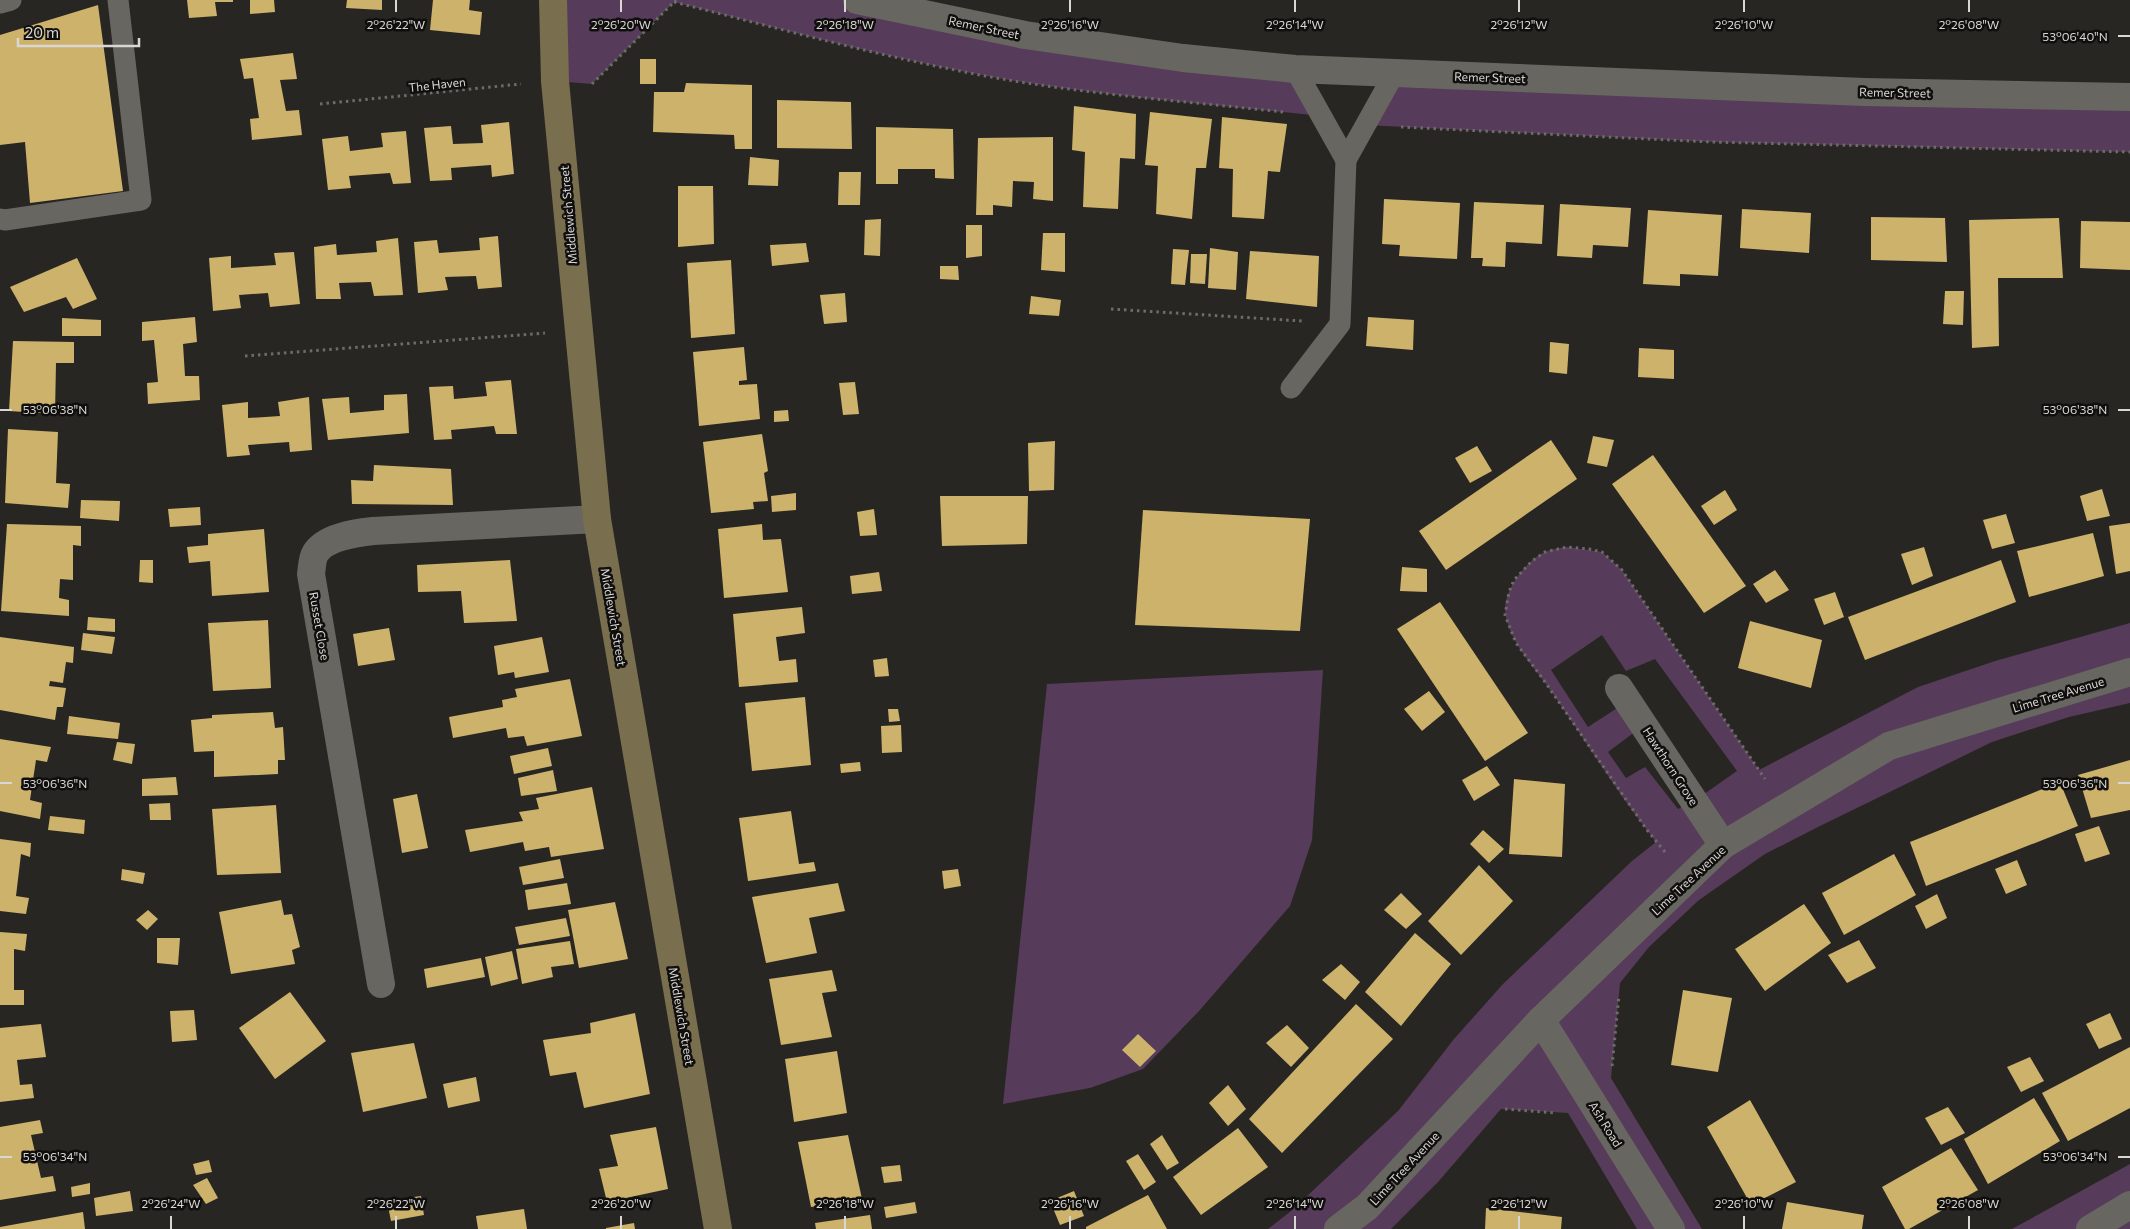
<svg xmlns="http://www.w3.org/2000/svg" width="2130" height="1229" font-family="Commissioner,sans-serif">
	<rect width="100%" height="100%" fill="#282622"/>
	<g fill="#573b5a" fill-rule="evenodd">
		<path d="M553,0H857L1295,69L1321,116C1201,103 1079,95 961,71C865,52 769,26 674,2L592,84L555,81Z"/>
		<path d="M1394,74L2130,97V152L1712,142L1365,125Z"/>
		<path d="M1567,547L1602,552L1622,570L1759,770L1918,687L1995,661L2130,623V703L2069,717L1992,742L1820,826L1765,854L1699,900L1649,947L1620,983L1611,1078L1702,1229H1637L1568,1113L1501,1109L1438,1182L1391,1229H1268L1291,1211L1398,1111L1454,1039L1503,984L1632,861L1656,842C1619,795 1587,743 1553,694C1537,670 1512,646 1506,617C1500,594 1525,561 1545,552C1552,549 1560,548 1567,547ZM1602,635L1626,671L1655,659L1737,771L1694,801L1678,809L1645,767L1626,778L1608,752L1644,725L1628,701L1588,727L1551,670Z"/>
		<path d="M1323,670L1312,840L1290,906L1199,1011L1143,1069L1090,1088L1003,1104L1047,684Z"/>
		<path d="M2130,1164V1229H2012Z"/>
	</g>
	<g fill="#cdb26c">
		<path d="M187,0H233V2H215L217,16L189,18Z"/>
		<path d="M250,0H274L275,12L250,14Z"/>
		<path d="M347,0H382V10L346,8Z"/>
		<path d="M433,0H470L469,10L482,12L480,35L430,30Z"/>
		<path d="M98,5L123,191L30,203L25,142L0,145V35Z"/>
		<path d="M293,53L297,79L280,80L286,111L299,110L302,135L252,140L250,119L259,118L253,78L244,79L240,59Z"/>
		<rect x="640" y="59" width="16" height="25"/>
		<path d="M686,83L752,85V149H735L734,135L653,132L654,92H684Z"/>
		<path d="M777,100L851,102L852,149L777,148Z"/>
		<path d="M1074,106L1136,114L1135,159L1120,158L1118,209L1083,207L1085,152L1072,150Z"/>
		<path d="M1150,112L1212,119L1206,168H1196L1192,219L1156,214L1158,166L1145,165Z"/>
		<path d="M1222,117L1287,124L1280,172L1268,171L1264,219L1232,217L1233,169L1219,168Z"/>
		<path d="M509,122L514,174L492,177L491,165L451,168L452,180L430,181L424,128L451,126L453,144L483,143L481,125Z"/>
		<path d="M876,127L953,129L954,179L935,178V169H898V184H876Z"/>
		<path d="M406,131L411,183L393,184L390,173L349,176L351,188L328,190L322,139L348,136L350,151L383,147L381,133Z"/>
		<path d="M1053,137V201L1033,199L1034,182L1013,181L1012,207L993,205V215H976L978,138Z"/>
		<path d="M750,157L779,160L778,186L748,185Z"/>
		<path d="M839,172H861L860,205H838Z"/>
		<path d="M678,186H713L714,244L678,247Z"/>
		<path d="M1384,199L1460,203L1457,259L1399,256L1400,245L1382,244Z"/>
		<path d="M1474,202L1544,205L1542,244L1506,242L1505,267L1482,266L1483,258H1471Z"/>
		<path d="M1560,204L1631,208L1628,247L1593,245L1592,258L1557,256Z"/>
		<path d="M1742,209L1811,213L1809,253L1740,248Z"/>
		<path d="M1648,210L1722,215L1718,276L1680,274V286L1643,284Z"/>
		<path d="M1871,217L1945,218L1947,262L1871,260Z"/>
		<path d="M2059,218L2063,278H1998L1999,346L1972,348L1969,220Z"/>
		<path d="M881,219L880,256L864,255L865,220Z"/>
		<path d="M2081,221L2130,222V270L2080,268Z"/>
		<path d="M966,225H982V256L966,258Z"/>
		<path d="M1043,233H1065V272L1041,270Z"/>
		<path d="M498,236L502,287L478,289L476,276L445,277L448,290L418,293L414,242L437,240L439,253L480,250L479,238Z"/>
		<path d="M398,238L403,295L374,296L371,282L339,283L341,299H316L314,247L336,244L337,255L377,252L376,241Z"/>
		<path d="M806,243L809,262L772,266L770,245Z"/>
		<path d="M1210,248L1238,252L1236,290L1208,288Z"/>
		<path d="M1173,249L1189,250L1185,285L1171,284Z"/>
		<path d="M1250,251L1319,256L1317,307L1246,299Z"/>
		<path d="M294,252L300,304L270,307L268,293L239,295L241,308L213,311L209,258L231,256V268L276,265L274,253Z"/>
		<path d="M1191,254H1207L1205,284L1190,283Z"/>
		<path d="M77,258L97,299L73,309L66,297L24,312L10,287Z"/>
		<path d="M731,260L735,334L691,338L687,263Z"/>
		<path d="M940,266H958L959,280L940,279Z"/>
		<path d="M1945,291H1964L1963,325L1943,324Z"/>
		<path d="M845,293L847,322L824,324L820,295Z"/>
		<path d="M1031,296L1061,300L1059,316L1029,314Z"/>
		<path d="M195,317L197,342L183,344L185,376H199L200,400L148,404L147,383L158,382L154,340L142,341V322Z"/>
		<path d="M1368,317L1414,320L1413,350L1366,346Z"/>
		<path d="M62,318L101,320V336H62Z"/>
		<path d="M13,341L74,342V363H56L55,414L9,411Z"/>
		<path d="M1550,342L1569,344L1567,374L1549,372Z"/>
		<path d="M744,347L747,380L739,381V385L757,384L760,419L699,426L693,352Z"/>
		<path d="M1639,348L1674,350V379L1638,377Z"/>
		<path d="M511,380L517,434H496L494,426L451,430L452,439L434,440L429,387L453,386L454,399L487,396L485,382Z"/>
		<path d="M855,382L859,414L843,415L839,383Z"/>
		<path d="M407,394L409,433L328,440L322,399L349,397L350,413L384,410V395Z"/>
		<path d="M309,397L312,450L290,452L289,442L248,445L250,455L227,457L222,405L248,402V418L280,416L278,402Z"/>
		<path d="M788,410L789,421L774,422V411Z"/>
		<path d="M8,429L58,432L56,483L70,484L68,508L5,503Z"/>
		<path d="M762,434L768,471L764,473L768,501L753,502L754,509L711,513L703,442Z"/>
		<path d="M1593,436L1614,440L1607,467L1587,463Z"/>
		<path d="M1551,440L1577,479L1446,570L1419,531Z"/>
		<path d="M1055,441L1054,490L1029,491L1028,443Z"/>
		<path d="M1477,446L1492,471L1470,483L1455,458Z"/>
		<path d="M1653,455L1746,586L1704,613L1612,484Z"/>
		<path d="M374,465L451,469L453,505L352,504L351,480L373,481Z"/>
		<path d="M2102,489L2110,516L2087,521L2080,496Z"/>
		<path d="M1725,490L1737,510L1714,525L1701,506Z"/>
		<path d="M796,493V510L772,512L771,496Z"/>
		<path d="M940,496H1028L1027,544L942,546Z"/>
		<path d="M81,500L120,501L119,521L80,518Z"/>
		<path d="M200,507L201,525L170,527L168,509Z"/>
		<path d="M874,509L877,535L860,536L857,512Z"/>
		<path d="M1143,510L1310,519L1300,631L1135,625Z"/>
		<path d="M2006,514L2015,543L1992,549L1983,520Z"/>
		<path d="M2130,523V571L2116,574L2109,526Z"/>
		<path d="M7,524L81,526V546L73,545V580L60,579L59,598L69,600V616L1,611Z"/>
		<path d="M762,524L763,540L781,539L788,592L724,598L718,529Z"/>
		<path d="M264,529L269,592L212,596L210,561L189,563L187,547L208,545V534Z"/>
		<path d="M2093,533L2104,576L2029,597L2017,551Z"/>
		<path d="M1924,547L1933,576L1912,585L1901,554Z"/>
		<path d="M140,560H153V583L139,582Z"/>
		<path d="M510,560L517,621L464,623L461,591L418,592L417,565Z"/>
		<path d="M2001,560L2016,602L1865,660L1848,617Z"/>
		<path d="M1402,567L1427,569V592L1400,591Z"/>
		<path d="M1775,570L1789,590L1766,603L1753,584Z"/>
		<path d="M879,572L882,591L852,594L850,576Z"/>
		<path d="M1835,592L1844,617L1824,625L1814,599Z"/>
		<path d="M1440,602L1528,733L1485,761L1397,629Z"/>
		<path d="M802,607L805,633L776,637L779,661L796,659L798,682L739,687L733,614Z"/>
		<path d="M88,617L115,619V632L87,630Z"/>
		<path d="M268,620L271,688L213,691L208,623Z"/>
		<path d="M1750,621L1822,640L1811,688L1738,668Z"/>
		<path d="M389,628L395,660L358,666L353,634Z"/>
		<path d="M83,633L115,637L112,654L81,650Z"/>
		<path d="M0,637L74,647L73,663L66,662L63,683L50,681L49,686L66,688L63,707H57L55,720L0,710Z"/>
		<path d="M542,637L549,672L515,678L514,672L498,675L494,646Z"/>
		<path d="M887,658L889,676L875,677L873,660Z"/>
		<path d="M570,679L582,736L527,746L524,736L508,738L506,728L453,738L449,717L503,707L502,700L517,697L515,689Z"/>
		<path d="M1429,691L1445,712L1422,731L1404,709Z"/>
		<path d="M805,697L811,765L752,771L745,703Z"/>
		<path d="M888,709H898L900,721L889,722Z"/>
		<path d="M273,712L275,728L283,727L285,760H278V774L214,777V751L194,752L191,720L212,718V715Z"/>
		<path d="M69,716L120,723L118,739L67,734Z"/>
		<path d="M901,725L902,752L882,753L881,726Z"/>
		<path d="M0,739L51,747L47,762L36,760L30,800L42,803L40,819L0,811Z"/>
		<path d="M117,742L135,744L132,764L113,760Z"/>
		<path d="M548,748L552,766L514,774L510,756Z"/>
		<path d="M2130,760V810L2091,818L2078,775Z"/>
		<path d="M860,762L861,771L841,773L840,764Z"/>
		<path d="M1487,766L1500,785L1474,801L1462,780Z"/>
		<path d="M553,770L557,791L521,796L518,778Z"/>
		<path d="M176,777L178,795L142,796V779Z"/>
		<path d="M1514,779L1565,784L1562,857L1509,854Z"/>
		<path d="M2060,782L2078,826L1926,886L1910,842Z"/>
		<path d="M592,787L604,849L551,857L549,847L525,851L523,842L470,852L465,830L523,821L519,812L539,809L536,798Z"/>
		<path d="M417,794L428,848L402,853L393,799Z"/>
		<path d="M170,803L171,820H150L149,804Z"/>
		<path d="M276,805L281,873L217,875L212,809Z"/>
		<path d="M791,811L799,864L814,862L816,871L748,881L739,818Z"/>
		<path d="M50,816L85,820L84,834L48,830Z"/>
		<path d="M2099,826L2110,854L2085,862L2075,834Z"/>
		<path d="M1483,830L1504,849L1489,863L1470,844Z"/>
		<path d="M0,839L31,843L30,857L21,854L16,896L29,898L26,914L0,911Z"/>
		<path d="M1894,854L1916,895L1844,935L1822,893Z"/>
		<path d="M560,859L564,878L523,885L519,867Z"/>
		<path d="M2017,860L2027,885L2006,894L1995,869Z"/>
		<path d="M1479,865L1513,901L1461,955L1428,921Z"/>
		<path d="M122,869L145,873L143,884L121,880Z"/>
		<path d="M958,869L961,886L944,889L942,871Z"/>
		<path d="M567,883L571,904L528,910L525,890Z"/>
		<path d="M838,883L845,911L809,918L817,953L766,963L752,897Z"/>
		<path d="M1401,893L1422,914L1406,929L1384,910Z"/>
		<path d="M1937,894L1947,918L1926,929L1915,906Z"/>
		<path d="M281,900L284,915L292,914L300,947L292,950L295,964L231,974L219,912Z"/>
		<path d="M615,902L628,959L579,968L568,910Z"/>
		<path d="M1804,904L1831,943L1765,991L1735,949Z"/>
		<path d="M148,910L158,919L147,930L136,920Z"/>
		<path d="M566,918L570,936L519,945L515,927Z"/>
		<path d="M0,932L27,934L25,951L14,949V990H24V1005H0Z"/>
		<path d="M1415,933L1451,964L1401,1026L1365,992Z"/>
		<path d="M157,938H180L178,965L157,963Z"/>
		<path d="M1859,940L1876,968L1847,983L1828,955Z"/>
		<path d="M570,941L574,964L551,967L553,977L522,984L516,949Z"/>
		<path d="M512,951L518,979L491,986L485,957Z"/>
		<path d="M481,958L485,977L427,988L424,969Z"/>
		<path d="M1341,964L1360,982L1345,1000L1322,980Z"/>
		<path d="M832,970L837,991L822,993L832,1037L781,1045L769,979Z"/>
		<path d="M1683,990L1732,998L1718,1072L1671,1065Z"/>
		<path d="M290,992L326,1041L275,1079L239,1028Z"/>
		<path d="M1356,1004L1393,1039L1282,1153L1249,1119Z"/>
		<path d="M194,1010L197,1040L172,1042L170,1011Z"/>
		<path d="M635,1013L650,1094L584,1108L576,1072L550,1076L543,1040L591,1033L590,1023Z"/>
		<path d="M2110,1013L2122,1039L2099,1049L2086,1024Z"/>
		<path d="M41,1024L46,1057L17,1060L20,1085L32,1084L34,1098L0,1102V1028Z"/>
		<path d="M1287,1025L1309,1048L1291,1067L1266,1043Z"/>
		<path d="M1138,1034L1156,1051L1140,1067L1122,1050Z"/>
		<path d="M414,1043L427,1098L363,1112L351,1053Z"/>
		<path d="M2130,1047V1108L2068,1141L2042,1093Z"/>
		<path d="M837,1051L847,1113L794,1122L785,1059Z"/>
		<path d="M2030,1057L2044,1081L2021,1092L2007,1067Z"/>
		<path d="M476,1077L480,1101L448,1108L443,1084Z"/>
		<path d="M1228,1085L1246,1109L1228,1126L1209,1103Z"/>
		<path d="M2034,1098L2060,1141L1988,1184L1964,1139Z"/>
		<path d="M1750,1100L1796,1182L1751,1205L1707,1127Z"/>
		<path d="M1948,1107L1965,1133L1941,1145L1925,1118Z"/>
		<path d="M40,1120L43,1133L31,1135L41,1178L53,1176L56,1191L0,1200V1127Z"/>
		<path d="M656,1127L668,1189L607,1202L599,1169L618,1166L610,1135Z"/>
		<path d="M1238,1128L1268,1167L1201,1215L1173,1177Z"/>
		<path d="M848,1135L862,1199L811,1207L798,1142Z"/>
		<path d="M1162,1135L1179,1163L1167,1170L1150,1144Z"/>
		<path d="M1951,1148L1978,1190L1909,1229H1905L1882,1187Z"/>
		<path d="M1138,1154L1156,1182L1144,1190L1126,1161Z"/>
		<path d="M209,1160L212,1172L196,1175L193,1164Z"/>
		<path d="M900,1165L902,1181L884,1183L881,1167Z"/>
		<path d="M207,1178L218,1198L206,1204L193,1185Z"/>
		<path d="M90,1183V1194L72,1197L71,1187Z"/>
		<path d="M130,1191L133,1211L96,1216L94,1198Z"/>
		<path d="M1074,1191L1084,1216L1060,1225L1050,1201Z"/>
		<path d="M1148,1195L1167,1229H1086V1227Z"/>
		<path d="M421,1196L424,1215L391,1221L387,1201Z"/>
		<path d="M915,1202L917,1213L886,1218L884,1207Z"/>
		<path d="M1787,1202L1864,1215L1862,1229H1782Z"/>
		<path d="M1486,1208L1562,1217L1561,1229H1485Z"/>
		<path d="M524,1209L527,1229H478L476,1216Z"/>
		<path d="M83,1212L85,1229H0V1227Z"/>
		<path d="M870,1215L872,1229H816L815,1223Z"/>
		<path d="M634,1223L635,1229H606V1228Z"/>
	</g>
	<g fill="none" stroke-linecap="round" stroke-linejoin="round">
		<g stroke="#6e6c69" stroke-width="3" stroke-dasharray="2.5 4" stroke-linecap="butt">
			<path d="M674,2C769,26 864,52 960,71C1066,93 1175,100 1283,112"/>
			<path d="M592,84L676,0"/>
			<path d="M320,104L521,84"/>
			<path d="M1401,127L1712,142L2130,152"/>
			<path d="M1111,309L1302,321"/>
			<path d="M245,356L545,333"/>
			<path d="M1665,852L1647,830L1543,679L1516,643L1505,615L1509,592L1514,580L1532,561L1545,552L1567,547L1589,549L1602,552L1622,570L1765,779"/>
			<path d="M1612,1066L1619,995"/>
			<path d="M1505,1109L1556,1113"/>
		</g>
		<g stroke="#686661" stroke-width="21">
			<path d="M0,3L11,0"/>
			<path d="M1295,69L1346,160L1394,74"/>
			<path d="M0,219L5,220L141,200L118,0"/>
			<path d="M1291,388L1340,324L1346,160"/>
		</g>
		<g stroke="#686661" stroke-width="28">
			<path d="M1619,688L1723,845"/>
			<path d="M381,984L311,574C312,568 312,559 315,554C324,537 356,533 373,531L597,519"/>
			<path d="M1541,1020L1671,1229"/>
			<path d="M2090,1229L2130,1205"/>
		</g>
		<g stroke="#686661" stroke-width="28">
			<path d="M857,0L1025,35L1183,58L1295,69L1864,92L2130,97"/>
			<path d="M1338,1229L1367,1207L1541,1020L1723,845L1889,746L2130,672"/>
		</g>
		<path stroke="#796e4e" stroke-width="28" d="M553,0L555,81L597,519L718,1229"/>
	</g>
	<path fill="none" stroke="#d8d7d4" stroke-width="2" d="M396,0V12M621,0V12M845,0V12M1070,0V12M1295,0V12M1519,0V12M1744,0V12M1969,0V12M2118,36H2130M0,410H12M2118,410H2130M0,783H12M2118,783H2130M0,1157H12M2118,1157H2130M171,1216V1229M396,1216V1229M621,1216V1229M845,1216V1229M1070,1216V1229M1295,1216V1229M1519,1216V1229M1744,1216V1229M1969,1216V1229"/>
	<g text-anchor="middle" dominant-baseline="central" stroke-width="5" stroke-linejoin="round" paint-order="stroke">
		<g font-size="12" fill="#d8d7d4" stroke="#100f0d">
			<text transform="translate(984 27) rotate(12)">Remer Street</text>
			<text transform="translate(1490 77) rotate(2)">Remer Street</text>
			<text transform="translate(437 84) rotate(-6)">The Haven</text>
			<text transform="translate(1895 92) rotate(1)">Remer Street</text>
			<text transform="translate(568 215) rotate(-95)">Middlewich Street</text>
			<text transform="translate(614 617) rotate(80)">Middlewich Street</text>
			<text transform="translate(320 626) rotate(80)">Russet Close</text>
			<text transform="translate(2058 694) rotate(-17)">Lime Tree Avenue</text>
			<text transform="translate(1671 766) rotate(57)">Hawthorn Grove</text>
			<text transform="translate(1688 880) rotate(-43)">Lime Tree Avenue</text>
			<text transform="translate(682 1016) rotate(80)">Middlewich Street</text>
			<text transform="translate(1606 1124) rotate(58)">Ash Road</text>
			<text transform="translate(1404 1168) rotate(-47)">Lime Tree Avenue</text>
		</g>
	</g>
	<g font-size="12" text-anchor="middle" fill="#d8d7d4" stroke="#100f0d" stroke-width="5" stroke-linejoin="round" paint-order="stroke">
		<text x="396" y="29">2°26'22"W</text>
		<text x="621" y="29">2°26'20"W</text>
		<text x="845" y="29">2°26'18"W</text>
		<text x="1070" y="29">2°26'16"W</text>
		<text x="1295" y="29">2°26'14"W</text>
		<text x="1519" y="29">2°26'12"W</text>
		<text x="1744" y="29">2°26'10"W</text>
		<text x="1969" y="29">2°26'08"W</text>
		<text x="2075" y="41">53°06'40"N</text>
		<text x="55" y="414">53°06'38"N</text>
		<text x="2075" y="414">53°06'38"N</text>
		<text x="55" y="788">53°06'36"N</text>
		<text x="2075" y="788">53°06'36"N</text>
		<text x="55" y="1161">53°06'34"N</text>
		<text x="2075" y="1161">53°06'34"N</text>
		<text x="171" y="1208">2°26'24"W</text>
		<text x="396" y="1208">2°26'22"W</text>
		<text x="621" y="1208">2°26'20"W</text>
		<text x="845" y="1208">2°26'18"W</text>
		<text x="1070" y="1208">2°26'16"W</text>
		<text x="1295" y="1208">2°26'14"W</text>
		<text x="1519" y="1208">2°26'12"W</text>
		<text x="1744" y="1208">2°26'10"W</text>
		<text x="1969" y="1208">2°26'08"W</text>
	</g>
	<path d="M18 38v8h121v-8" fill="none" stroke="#d8d7d4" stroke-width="2.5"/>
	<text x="25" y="38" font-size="15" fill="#d8d7d4" stroke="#100f0d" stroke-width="4" paint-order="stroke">20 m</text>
</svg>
